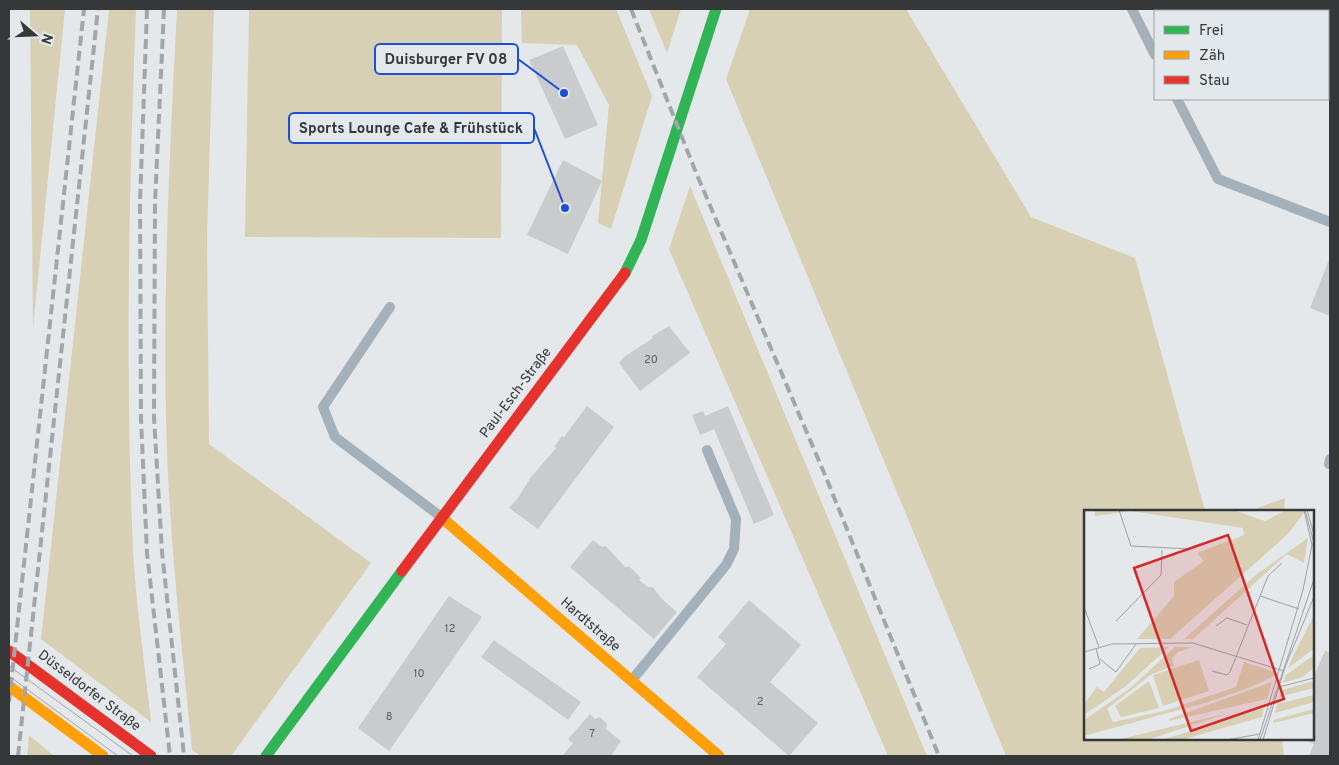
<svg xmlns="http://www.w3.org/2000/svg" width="1339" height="765" font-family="Overpass,sans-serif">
	<rect width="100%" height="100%" fill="#e5e8ea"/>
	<g fill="#d7d0b4">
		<path d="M30,9H65L33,328Z"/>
		<path d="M109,9H136C129,189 125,369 133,549C136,607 145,665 151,722L41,639Z"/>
		<path d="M177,9H214L207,236L209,444L371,563L231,756H201L192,750C181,639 168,528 166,416C163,280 170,144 177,9Z"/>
		<path d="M249,9H502L501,238L245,237Z"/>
		<path d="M521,9H616L652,96L611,229L598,223L609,105L577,45L522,43Z"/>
		<path d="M649,9H681L667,53Z"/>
		<path d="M750,9H906L1031,217L1135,258L1205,511H1085V739H1282L1284,756H1006L726,79Z"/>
		<path d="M690,186L927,756H888L669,249Z"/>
		<path d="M1285,498L1284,511H1249Z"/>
		<path d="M29,735L54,756H27Z"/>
	</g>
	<g fill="#cacbcd">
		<path d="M563,46L598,125L565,139L529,60Z"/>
		<path d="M563,160L602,181L568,254L527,235Z"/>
		<path d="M1330,257V316L1310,308Z"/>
		<path d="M669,326L690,353L640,391L619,363L624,357L653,338L652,336Z"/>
		<path d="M587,406L614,427L538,529L509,508L518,498L531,477L556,448L554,447L562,436L564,437Z"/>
		<path d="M728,406L774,515L754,524L714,429L700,435L692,415L703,411L705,416Z"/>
		<path d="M593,540L602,547L606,546L625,567H630L641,578L639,580L648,587H653L662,599L677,612L654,639L570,567Z"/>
		<path d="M449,596L482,617L389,751L358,728Z"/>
		<path d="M749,600L801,645L770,682L818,723L789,756L697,677L726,644L718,637Z"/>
		<path d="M494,640L581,702L568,720L481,657Z"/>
		<path d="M1325,651L1330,653V756H1309L1314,744L1302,739H1313V678Z"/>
		<path d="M590,714L595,719L600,717L607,724L606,729L621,741L611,756H564L563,755L573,743L568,739Z"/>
	</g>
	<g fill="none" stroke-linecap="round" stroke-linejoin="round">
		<g stroke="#a4b1ba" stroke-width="10">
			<path d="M1132,9L1155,55"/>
			<path d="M1177,99L1218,179L1330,222"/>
			<path d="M390,307L323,407L335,437L440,516"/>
			<path d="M1329,464L1330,459"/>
			<path d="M632,680L726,565L734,549L736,519L707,450"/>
		</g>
		<g stroke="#30b455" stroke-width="11">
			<path d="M625,273L641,240L716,9"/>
			<path d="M266,756L402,571"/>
		</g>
		<g stroke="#ff9f0a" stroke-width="11">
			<path d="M441,517L719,756"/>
			<path d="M9,686L103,756"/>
		</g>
		<g stroke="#e5322d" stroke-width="11">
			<path d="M402,571L625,273"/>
			<path d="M9,651L151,756"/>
		</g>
		<g stroke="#9fa7ab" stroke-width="1">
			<path d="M9,666L133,756"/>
			<path d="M9,676L118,756"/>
		</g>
		<g stroke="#9fa7ab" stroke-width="4" stroke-dasharray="10 5" stroke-linecap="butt">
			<path d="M147,9L140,203L141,419L147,553L170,756"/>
			<path d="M164,9L155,202L154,417L162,552L184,756"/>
			<path d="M631,9L697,175L825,475L939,756"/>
			<path d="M9,702L84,9"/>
			<path d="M18,756L98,9"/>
		</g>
	</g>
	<g text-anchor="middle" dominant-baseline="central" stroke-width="4" stroke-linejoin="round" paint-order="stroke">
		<g font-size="11" fill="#5a5c5d">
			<text x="651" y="360">20</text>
			<text x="450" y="629">12</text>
			<text x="419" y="674">10</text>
			<text x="760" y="702">2</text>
			<text x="389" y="717">8</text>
			<text x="592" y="734">7</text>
		</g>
		<g font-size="14" fill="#353738" stroke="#e3e8ec">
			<text transform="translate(516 393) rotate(-53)">Paul-Esch-Straße</text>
			<text transform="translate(590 625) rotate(41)">Hardtstraße</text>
			<text transform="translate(89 691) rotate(37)">Düsseldorfer Straße</text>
		</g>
	</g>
	<g transform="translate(1084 510)">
		<rect width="230" height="230" fill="#e5e8ea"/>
		<path d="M11,0H149L181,11L202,0H222L204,24L86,129H53L90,86V72L120,51L113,43L160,25L159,18L47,1L11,6ZM224,28L220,53L203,44L109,129H100L173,64ZM230,105V139L204,158L208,148ZM85,137L42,176L0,205V194L13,177L20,182L56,138ZM91,137H109L94,142L88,149L90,156L68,164L23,199L29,212L80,201L152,177L160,152L191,162L190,166L167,177L124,192L0,226V210L45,179ZM230,145V157L219,167L199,173L202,165ZM115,150L125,181L79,196L69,165ZM65,171L75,198L37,207L31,196ZM230,171V178L195,187L198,180ZM188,172L183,189L85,211V209ZM230,185V192L191,203L193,194ZM180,198L178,207L97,230H78ZM230,199V203L190,213L189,210ZM145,203L63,230H32Z" fill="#d7d0b4"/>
		<path fill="none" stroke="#9fa1a3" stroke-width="1" d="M35,0L47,36L107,39M221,0L230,33M223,0L230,25M176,86L215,99M0,97L15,137M32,111L77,65L78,40M132,116L143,108L163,115M0,142L28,134L109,133L200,161M16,149L32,162L52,134M5,159L16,154L12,138M128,161L143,165L146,162L184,66L198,53M195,177L230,168M142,230L176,224M174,230L219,80L228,35L220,0M176,230L230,69M179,230L201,157L230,87"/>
		<path fill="#d62828" fill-opacity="0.15" stroke="#d62828" stroke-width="2.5" d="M144,25L200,189L107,221L50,58Z"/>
		<rect width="230" height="230" fill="none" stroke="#353738" stroke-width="2.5"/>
	</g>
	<path fill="none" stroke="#1d4ed8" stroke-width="2" d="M564 93L518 59M565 208L534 128"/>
	<g fill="#1d4ed8" stroke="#e3e8ec" stroke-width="2">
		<circle cx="564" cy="93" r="5"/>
		<circle cx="565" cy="208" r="5"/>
	</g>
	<g fill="#e3e8ec" stroke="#1d4ed8" stroke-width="2">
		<rect x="375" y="44" width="143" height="30" rx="5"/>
		<rect x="289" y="113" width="245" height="30" rx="5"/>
	</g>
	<g font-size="15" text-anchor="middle" font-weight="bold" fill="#353738">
		<text x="446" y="64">Duisburger FV 08</text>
		<text x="411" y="133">Sports Lounge Cafe &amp; Frühstück</text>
	</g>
	<rect width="1339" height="765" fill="none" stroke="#353738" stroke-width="20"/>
	<rect x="1154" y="10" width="175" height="90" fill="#e3e8ec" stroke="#9da1a4"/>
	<rect x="1164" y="26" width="25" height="8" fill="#30b455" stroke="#9da1a4"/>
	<text x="1199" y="35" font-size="15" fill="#353738">Frei</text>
	<rect x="1164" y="51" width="25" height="8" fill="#ff9f0a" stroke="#9da1a4"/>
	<text x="1199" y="60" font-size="15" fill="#353738">Zäh</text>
	<rect x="1164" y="76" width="25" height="8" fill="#e5322d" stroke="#9da1a4"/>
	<text x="1199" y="85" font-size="15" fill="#353738">Stau</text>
	<g transform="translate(35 35) rotate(109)" stroke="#e3e8ec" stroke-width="4" paint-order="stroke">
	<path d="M0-4L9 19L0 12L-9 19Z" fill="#353738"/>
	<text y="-8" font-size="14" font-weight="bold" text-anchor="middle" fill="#353738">N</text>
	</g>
</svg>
